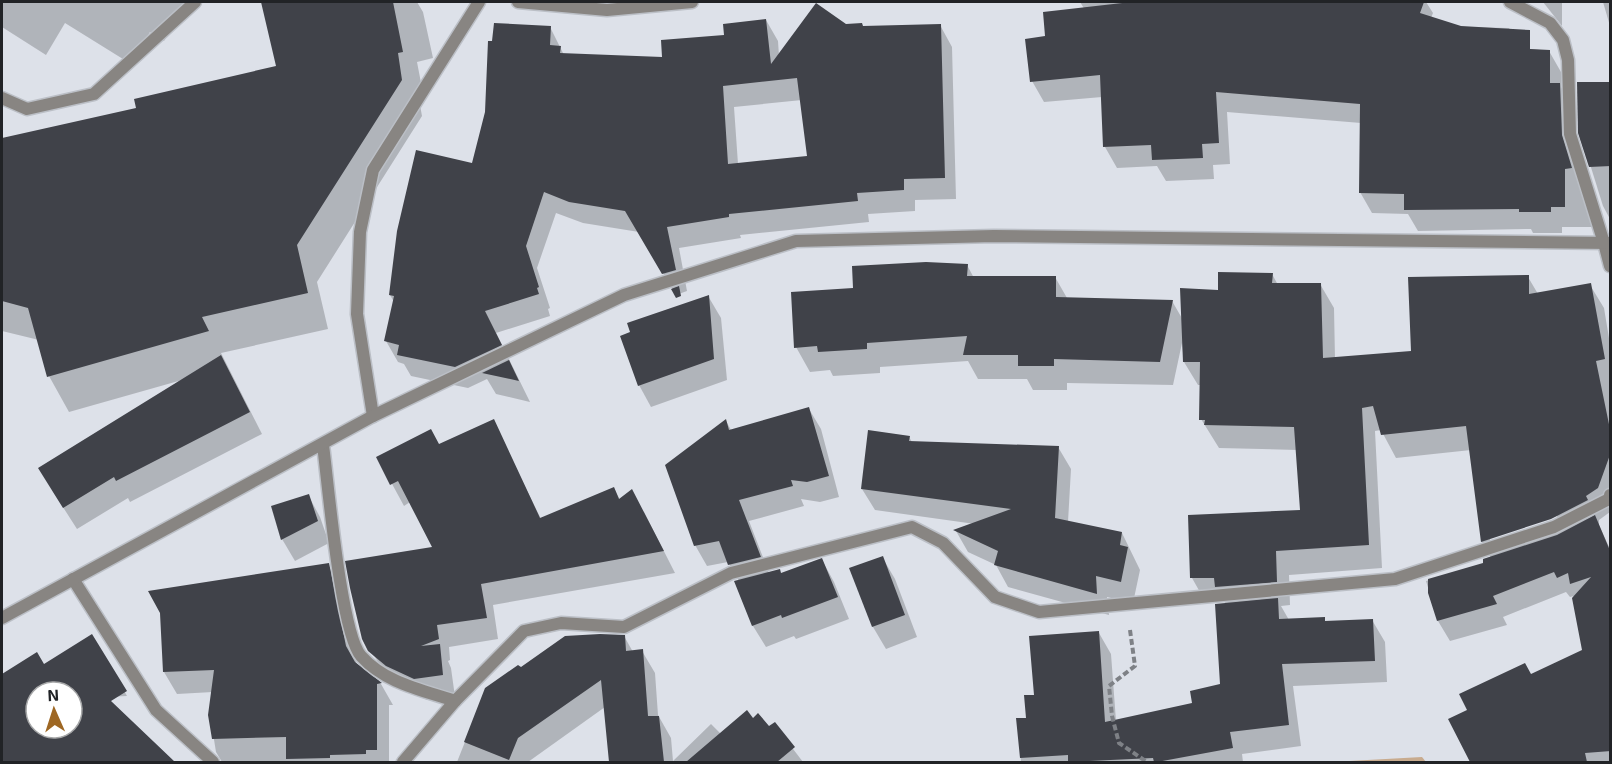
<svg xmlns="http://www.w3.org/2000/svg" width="1612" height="764" font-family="'Exo 2',sans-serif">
	<rect width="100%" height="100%" fill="#dde1e9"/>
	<path fill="#c8ab8e" d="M1422,757L1426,762H1331Z"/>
	<g fill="#0003" fill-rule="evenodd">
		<path d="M2,2H189L164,41L150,32L131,64L65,23L46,55L2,27Z"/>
		<path d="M262,2H417L423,12L433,58L417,62L422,88L417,89L422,116L317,282L328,329L221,353L262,434L130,502L128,498L77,529L52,490L182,380L69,412L49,376L39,340L2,331V233L14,236L2,182V140L138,109L278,68Z"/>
		<path d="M1080,2H1122V20L1134,3L1144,2H1426L1433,13L1431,18L1461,27L1509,28L1521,48L1549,51L1561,72V87L1572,105L1573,159L1595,227H1562V233H1533L1531,229L1418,231L1408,214L1372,213L1360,192L1361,123L1227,112L1230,164L1213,165L1214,179L1166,181L1157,166L1117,168L1105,147L1102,97L1044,102L1032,81L1047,38L1092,21Z"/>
		<path d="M1543,2H1562V26Z"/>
		<path d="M1603,2H1610V26Z"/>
		<path d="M766,20L778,41L779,56L845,26L864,28L940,25L952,47L956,199L915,200V211L868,214L869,222L740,235L741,238L679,248L687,291L676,295L639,232L583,223L556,213L537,268L550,308L548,309L550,316L496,333L530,402L496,394L487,379L468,388L411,376L404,364L398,362L386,341L394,302L390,295L474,165L550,27L564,55L664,59ZM802,100L809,157L738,164L734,107Z"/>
		<path d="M1610,83V219L1603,206L1580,132Z"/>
		<path d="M967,265L974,278L1055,277L1067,298L1172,301L1183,320L1220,291L1272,274L1278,285L1320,284L1334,308L1335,359L1413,353L1528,277L1538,294L1590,285L1604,308L1610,344V512L1599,520V525L1610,549V762H1483L1480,732L1531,676L1584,650L1574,596L1570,597L1566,592L1503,617L1507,625L1450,641L1438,621L1426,581L1485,564L1491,558L1482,542L1471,450L1396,458L1381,430L1375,431L1382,568L1289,575L1290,605L1281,606L1289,620L1324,618L1326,623L1372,620L1385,642L1387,682L1293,686L1301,746L1242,754L1243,762H1021L1018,720L1028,719L1035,696L1099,633L1111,654L1116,721L1194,705L1221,686L1226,604L1224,601H1205L1192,578L1301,512L1297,450L1219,448L1201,419V385H1198L1184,362L1182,343L1173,385L1067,383V390H1033L1027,379H978L968,361L880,367V373L833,376L830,370L810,372L796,347L855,290ZM1557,516L1558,518L1490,541V538Z"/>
		<path d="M708,296L721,318L727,380L651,407L639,385Z"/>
		<path d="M809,409L821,429L839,497L820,502L801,499L804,506L749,521L769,573L781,574L822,560L834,582L849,619L796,639L794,636L766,647L753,626L736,582L739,581L728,562L707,566L695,545L726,421L731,430Z"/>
		<path d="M493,421L541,519L614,488L620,500L644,512L675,573L493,605L498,639L449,647L450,660L448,661L451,668L455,697L427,700L390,680L363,639L434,549L410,502L404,506L378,458L439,446Z"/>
		<path d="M909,437L912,442L1058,447L1071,469L1068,522L1122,533L1140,570L1133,603L1107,597L1109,615L1008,587L996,565L968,552L956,531L975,524L875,510L862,489Z"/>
		<path d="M308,495L320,517L329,543L295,561L282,539Z"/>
		<path d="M882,557L895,579L917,637L886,649L873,627L851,569Z"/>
		<path d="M328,565L341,586L357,666L381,684L393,705H389V762H222L216,752L210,715L213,692L177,694L164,672Z"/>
		<path d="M624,636L633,652L642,651L655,673L658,715L671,738L673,761L711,724L721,734L753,720L769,728L774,724L803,762H610L605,707L528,762H457L486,689L520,669Z"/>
		<path d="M36,654L44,666L115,675L127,696L105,697L173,762H2V697L11,691L2,675ZM36,692H72V728H36Z"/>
	</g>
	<g fill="#404249" fill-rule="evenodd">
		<path d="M261,2H393L403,52L398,53L402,80L297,245L308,293L202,317L209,331L47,377L28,308L2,301V138L136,108L134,99L276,66Z"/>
		<path d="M1131,2H1424L1420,13L1461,26L1530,30V49L1550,50V83H1560L1562,135L1572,168L1565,169V207H1551V212H1519V209L1404,210V194L1359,193L1360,104L1216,92L1219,143L1202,144L1203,158L1152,160L1151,145L1103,147L1100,75L1030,82L1025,39L1045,36L1043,12Z"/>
		<path d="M816,3L846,24L862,23L863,26L941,24L945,178L904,179V190L857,193L858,201L729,214V217L667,227L676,270L662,274L625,211L569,202L544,192L526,246L539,287L537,288L539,294L485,311L502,345L455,367L397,355L399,345L384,341L394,296L389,295L397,231L416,150L472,163L485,112L488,41H492L494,23L551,26L550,45L561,46L560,53L662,57L661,40L724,35L723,24L766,19L771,64ZM797,78L807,156L728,164L723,86Z"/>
		<path d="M1577,82H1611V166L1589,167L1578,133Z"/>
		<path d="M926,262L968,264L967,276H1056V297L1173,300L1160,362L1054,359V366H1018V355H963L967,336L867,343V349L818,352L817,346L794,348L791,292L853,288L852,266Z"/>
		<path d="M1218,272L1273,273L1272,283H1321L1323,358L1411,351L1408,277L1529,275V294L1591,283L1605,359L1596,361L1611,434V452L1598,488L1586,496L1588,500L1551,519L1481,542L1466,426L1381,435L1373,406L1362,408L1369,545L1276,551L1277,582L1215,587L1214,578H1190L1188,515L1300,510L1294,427L1204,425L1205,420H1199L1200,362H1183L1180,288L1218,290Z"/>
		<path d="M679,286L681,296L676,298L671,289Z"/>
		<path d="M709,295L714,359L638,386L620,336L630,332L627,323Z"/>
		<path d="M221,355L250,412L116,481L114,477L63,508L38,468Z"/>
		<path d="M509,360L519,381L482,373Z"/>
		<path d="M809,407L829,476L807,482L791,480L793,486L739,500L761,557L728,565L719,541L694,546L665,465L726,419L729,430Z"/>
		<path d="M494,419L540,518L614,487L619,499L632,489L664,551L481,584L487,618L437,625L439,639L421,646L440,644L443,675L414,679L386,666L368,651L362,639L350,588L345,561L432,547L398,481L390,485L376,457L431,429L439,444Z"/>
		<path d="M868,430L910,436L909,441L1059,446L1055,518L1122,532L1120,545L1128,547L1121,582L1096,576L1097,594L994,565L998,551L953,530L1011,509L861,489Z"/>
		<path d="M309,494L318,521L281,540L271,506Z"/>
		<path d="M1595,515L1611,553V751L1585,753L1587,762H1470L1448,719L1467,710L1459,694L1525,663L1531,674L1582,650L1572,598L1591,577L1570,584L1568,573L1557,578L1554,572L1493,596L1497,604L1437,621L1428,593V579L1483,563V559L1557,535Z"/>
		<path d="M883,556L905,615L872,627L849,568Z"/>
		<path d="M822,558L838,597L782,618L781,615L752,626L734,581L780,569L781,573Z"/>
		<path d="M329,563L346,646L355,662L382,683L377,684V750H366V754L330,755V758L286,759V737L212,739L208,715L214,670L163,672L160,613L148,591Z"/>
		<path d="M1278,598L1279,619L1325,617V621L1373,619L1375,661L1282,664L1289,725L1230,732L1233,748L1157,762H1154L1153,758L1068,762V755L1020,758L1016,718H1026L1024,695H1034L1029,636L1099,631L1105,722L1192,703L1190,691L1220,684L1215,604Z"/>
		<path d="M92,634L127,691L111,701L175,762H2V674L37,652L44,664ZM36,692H72V728H36Z"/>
		<path d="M600,634L625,635L626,651L643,649L648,716H659L664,762H609L601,680L518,738L509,760L464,742L485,688L518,665L521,667L565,636Z"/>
		<path d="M747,710L753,718L758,713L769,726L775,722L795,747L777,762H686Z"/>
	</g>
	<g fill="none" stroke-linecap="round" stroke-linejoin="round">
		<defs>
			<g id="lane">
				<path d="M518,2L607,10L692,2"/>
				<path d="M1510,2L1550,23L1563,40L1568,60L1570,134L1604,243"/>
				<path d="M323,445C328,483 341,634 361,656C385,683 422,690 455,701L524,631L561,623L624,627L731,573L912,527L943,543L995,597L1039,612L1395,579L1554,527L1609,499"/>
				<path d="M403,762L455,701"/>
			</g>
			<g id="street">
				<path d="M2,98L27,109L94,94L195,2"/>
				<path d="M1604,243L1610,266"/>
				<path d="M373,416L357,314L360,232L373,170L479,2"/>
				<path d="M1610,495V500"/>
				<path d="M73,579L156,710L213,762"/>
				<path d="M2,618L373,416L624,295L796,241L994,236L1610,243"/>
			</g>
		</defs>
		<use href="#lane" stroke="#bbbfc6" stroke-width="15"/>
		<use href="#street" stroke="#bbbfc6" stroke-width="15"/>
		<path stroke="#7e8186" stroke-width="4" stroke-dasharray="6 3" stroke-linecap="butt" d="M1130,630L1135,666L1109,686L1112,716L1119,743L1147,762"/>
		<use href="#lane" stroke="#888582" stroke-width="12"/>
		<use href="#street" stroke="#888582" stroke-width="12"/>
	</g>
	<rect width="1612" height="764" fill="none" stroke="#212326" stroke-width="6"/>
	<g transform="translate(54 710) rotate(357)"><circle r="28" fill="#ffffff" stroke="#a6a7a8" stroke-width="1.5"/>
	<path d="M0-4.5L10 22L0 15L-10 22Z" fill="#9e6723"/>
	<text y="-9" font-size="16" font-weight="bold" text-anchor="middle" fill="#212326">N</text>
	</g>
</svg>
